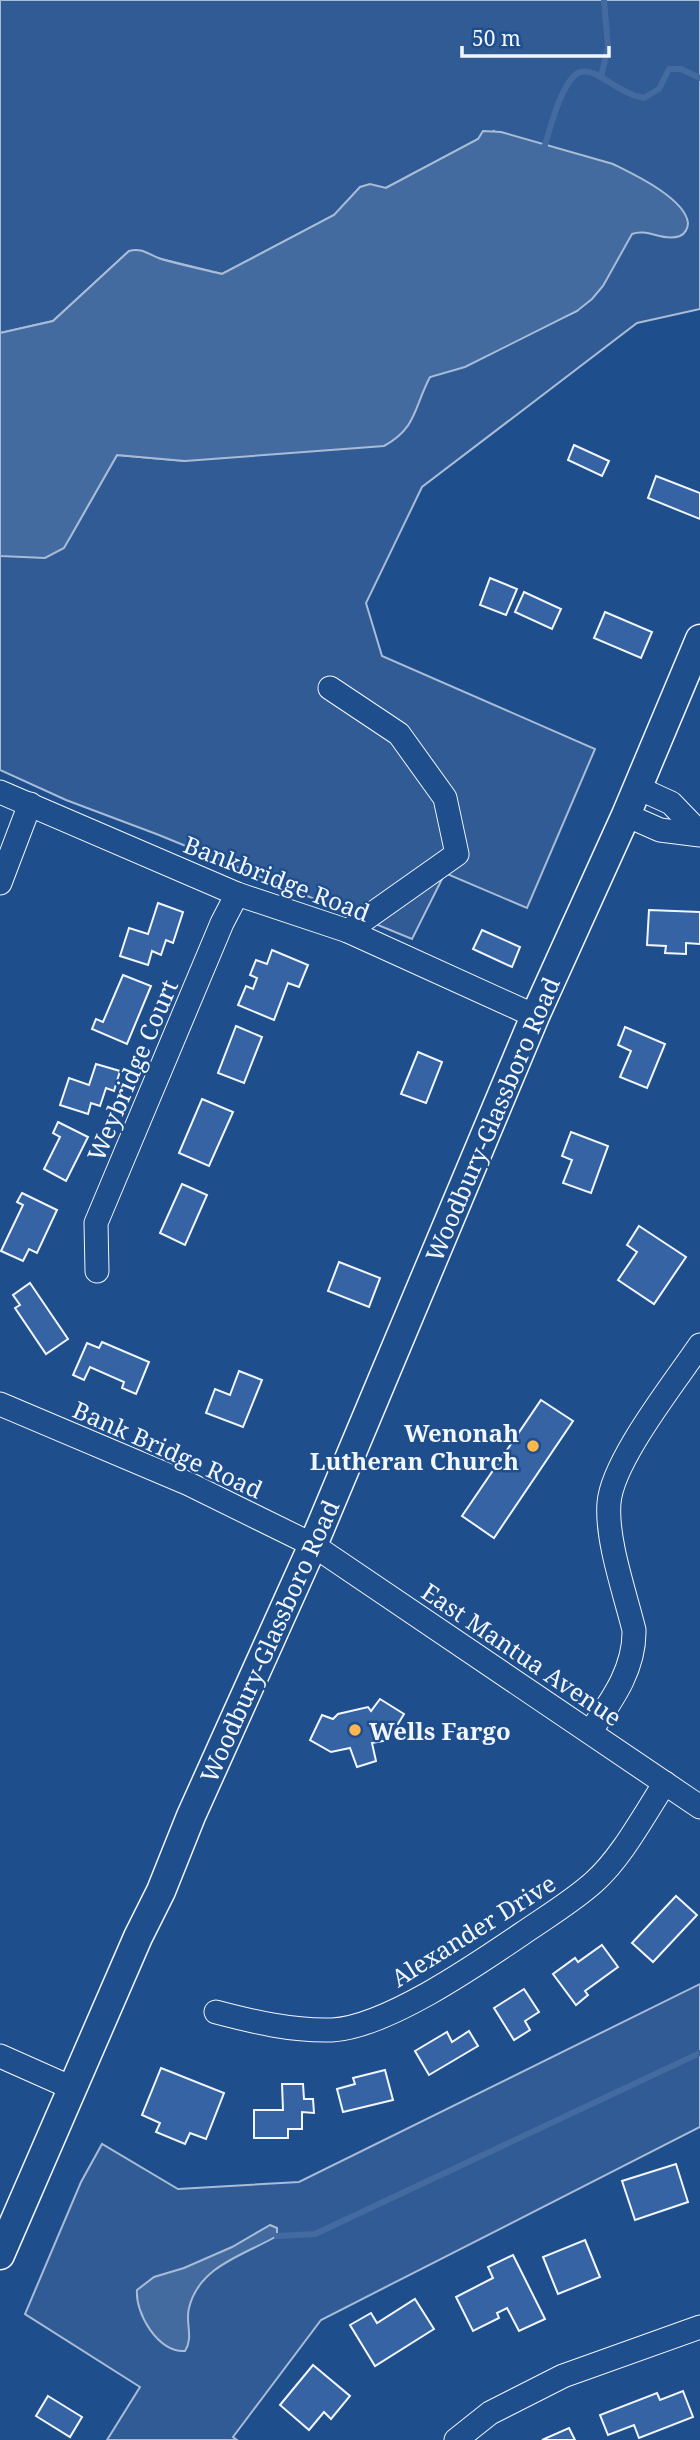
<svg xmlns="http://www.w3.org/2000/svg" width="700" height="2440" font-family="'Noto Serif',serif">
	<rect width="100%" height="100%" fill="#1f4e8c"/>
	<g fill="#305b95" stroke="#a8bbd7" stroke-width="2">
		<path d="M0,0H700V309L637,323L422,487L366,603L382,656L595,749L527,908L445,873L412,939L159,835L66,800L0,770V546L69,539L117,455L185,461L430,377L577,311L494,131L222,274L129,251L53,321L0,333Z"/>
		<path d="M700,1984V2127L321,2320L233,2437L237,2440H107L140,2387L25,2314L81,2182L102,2144L178,2189L299,2182Z"/>
	</g>
	<g fill="#446ba0" stroke="#a8bbd7" stroke-width="2">
		<path d="M483,131L501,132L613,164C633,174 685,198 688,223C688,228 685,234 680,236C664,242 647,228 632,234L603,286L592,299L577,311L465,367L430,377C414,407 417,428 384,446L185,461L117,455L64,548L45,558L0,556V333L53,321L129,251C142,247 149,255 161,259C181,265 202,269 222,274L334,215L360,187L370,184L386,188L478,139Z"/>
		<path d="M270,2225L277,2228V2236C244,2255 199,2266 189,2308C185,2323 194,2337 185,2351C158,2353 135,2313 137,2290L154,2277L184,2268L232,2247Z"/>
	</g>
	<g fill="none" stroke-linecap="round" stroke-linejoin="round">
		<g stroke="#446ba0" stroke-width="6">
			<path d="M601,77L608,47L604,0"/>
			<path d="M543,151C550,130 559,90 575,75C581,70 588,71 595,74C611,82 626,95 644,98L659,89L669,69H681L700,78"/>
			<path d="M277,2236L315,2234L700,2053"/>
		</g>
	</g>
	<g fill="#3563a3" stroke="#f2f6ff" stroke-width="2">
		<path d="M574,445L609,461L602,476L568,460Z"/>
		<path d="M656,476L700,493V519L648,498Z"/>
		<path d="M490,578L517,589L506,615L480,605Z"/>
		<path d="M524,592L561,609L552,629L515,612Z"/>
		<path d="M605,612L652,632L641,658L594,638Z"/>
		<path d="M158,903L183,912L173,943L166,940L161,955L152,951L148,965L120,956L129,928L148,934Z"/>
		<path d="M649,910L700,912V944L686,943V954L665,953L666,946L647,945Z"/>
		<path d="M482,930L520,947L512,967L473,949Z"/>
		<path d="M272,950L308,965L299,987L288,983L274,1020L238,1005L246,986L253,989L257,978L250,975L256,960L267,964Z"/>
		<path d="M123,975L151,986L127,1044L92,1029L96,1019L103,1022Z"/>
		<path d="M236,1026L262,1037L244,1083L218,1073Z"/>
		<path d="M625,1027L665,1044L647,1088L620,1077L631,1051L618,1045Z"/>
		<path d="M418,1052L442,1062L426,1103L401,1094Z"/>
		<path d="M96,1064L120,1071L114,1091L106,1088L100,1106L91,1103L88,1114L60,1105L69,1078L89,1085Z"/>
		<path d="M202,1099L233,1112L209,1166L179,1153Z"/>
		<path d="M58,1122L88,1137L66,1181L44,1169L60,1137L53,1133Z"/>
		<path d="M571,1132L608,1146L591,1193L563,1183L572,1160L562,1156Z"/>
		<path d="M182,1184L207,1195L185,1245L160,1233Z"/>
		<path d="M22,1193L57,1210L37,1253L29,1249L23,1261L1,1251L23,1205L17,1202Z"/>
		<path d="M639,1226L686,1257L654,1304L618,1280L637,1252L627,1245Z"/>
		<path d="M339,1262L380,1278L369,1307L328,1291Z"/>
		<path d="M30,1283L68,1339L46,1354L15,1308L20,1305L13,1295Z"/>
		<path d="M102,1342L149,1362L136,1394L122,1388L124,1382L90,1367L84,1380L73,1375L87,1343L99,1348Z"/>
		<path d="M239,1371L262,1380L243,1427L206,1413L215,1389L230,1395Z"/>
		<path d="M541,1400L573,1421L494,1538L462,1516Z"/>
		<path d="M380,1699L404,1714L388,1740L372,1743L376,1761L357,1767L350,1748L331,1752L310,1740L322,1715L333,1719L338,1714L368,1707L371,1711Z"/>
		<path d="M676,1896L697,1915L653,1962L632,1943Z"/>
		<path d="M602,1945L618,1967L585,1991L588,1995L576,2005L553,1974L575,1958L578,1962Z"/>
		<path d="M524,1989L539,2012L525,2021L530,2030L514,2040L494,2008Z"/>
		<path d="M469,2031L478,2046L429,2075L415,2051L447,2032L452,2042Z"/>
		<path d="M161,2068L224,2093L206,2139L190,2133L185,2144L156,2132L160,2123L142,2115Z"/>
		<path d="M385,2070L393,2100L343,2112L337,2089L355,2084L353,2078Z"/>
		<path d="M282,2084H303L304,2099H313L314,2113L302,2112V2129H288V2138H254V2110H283Z"/>
		<path d="M676,2164L688,2202L635,2220L622,2181Z"/>
		<path d="M585,2240L600,2277L558,2294L543,2257Z"/>
		<path d="M513,2255L545,2319L519,2331L507,2308L497,2313L499,2318L473,2331L456,2297L493,2278L488,2267Z"/>
		<path d="M415,2299L434,2329L375,2366L350,2325L371,2313L377,2323Z"/>
		<path d="M313,2365L350,2396L331,2419L324,2412L309,2430L280,2405Z"/>
		<path d="M683,2391L693,2417L639,2438L634,2425L608,2435L600,2415L657,2393L660,2400Z"/>
		<path d="M48,2396L82,2417L70,2437L36,2416Z"/>
		<path d="M569,2428L575,2440H542Z"/>
	</g>
	<g fill="none" stroke-linecap="round" stroke-linejoin="round">
		<defs>
			<g id="minor">
				<path d="M330,688L399,734L445,798L457,854L348,931"/>
				<path d="M636,787L671,803L700,833"/>
				<path d="M0,792L237,894L348,931L535,1016"/>
				<path d="M626,815L660,830L700,835"/>
				<path d="M0,883L30,804"/>
				<path d="M97,1271L96,1223L222,923L237,894"/>
				<path d="M0,1404L189,1484L313,1545L700,1807"/>
				<path d="M590,1732C612,1700 635,1669 634,1630C625,1593 606,1540 609,1503C612,1461 675,1382 700,1345"/>
				<path d="M216,2012C254,2022 292,2031 332,2030C388,2027 482,1961 529,1929C551,1914 574,1900 594,1882C622,1857 644,1815 665,1783"/>
				<path d="M0,2056L72,2088"/>
				<path d="M456,2440L490,2413L563,2376L700,2327"/>
			</g>
			<path id="major" d="M0,2255L138,1937L161,1891L191,1816L313,1545L535,1016L626,815L700,639"/>
		</defs>
		<use href="#minor" stroke="#f2f6ff" stroke-width="25"/>
		<use href="#major" stroke="#f2f6ff" stroke-width="31"/>
		<use href="#minor" stroke="#1f4e8c" stroke-width="23"/>
		<use href="#major" stroke="#1f4e8c" stroke-width="28"/>
	</g>
	<g fill="#ffb74d" stroke="#1f4e8c" stroke-width="2.5">
		<circle cx="533" cy="1446" r="7"/>
		<circle cx="355" cy="1730" r="7"/>
	</g>
	<g text-anchor="middle" dominant-baseline="central" stroke-width="5" stroke-linejoin="round" paint-order="stroke">
		<g font-size="24" fill="#f2f6ff" stroke="#1f4e8c">
			<text transform="translate(277 878) rotate(21)">Bankbridge Road</text>
			<text transform="translate(132 1070) rotate(-67)">Weybridge Court</text>
			<text transform="translate(492 1119) rotate(-67)">Woodbury-Glassboro Road</text>
			<text transform="translate(168 1449) rotate(24)">Bank Bridge Road</text>
			<text transform="translate(269 1641) rotate(-66)">Woodbury-Glassboro Road</text>
			<text transform="translate(522 1654) rotate(34)">East Mantua Avenue</text>
			<text transform="translate(473 1930) rotate(-32)">Alexander Drive</text>
		</g>
		<g font-size="24" font-weight="bold" fill="#f2f6ff" stroke="#1f4e8c" text-anchor="end">
			<text x="519" y="1432">Wenonah<tspan x="519" dy="28">Lutheran Church</tspan></text>
			<text x="369" y="1730" text-anchor="start">Wells Fargo</text>
		</g>
	</g>
	<path d="M462 46v10h147v-10" fill="none" stroke="#f2f6ff" stroke-width="3.5"/>
	<text x="472" y="46" font-size="21" fill="#f2f6ff" stroke="#1f4e8c" stroke-width="5" paint-order="stroke">50 m</text>
</svg>
